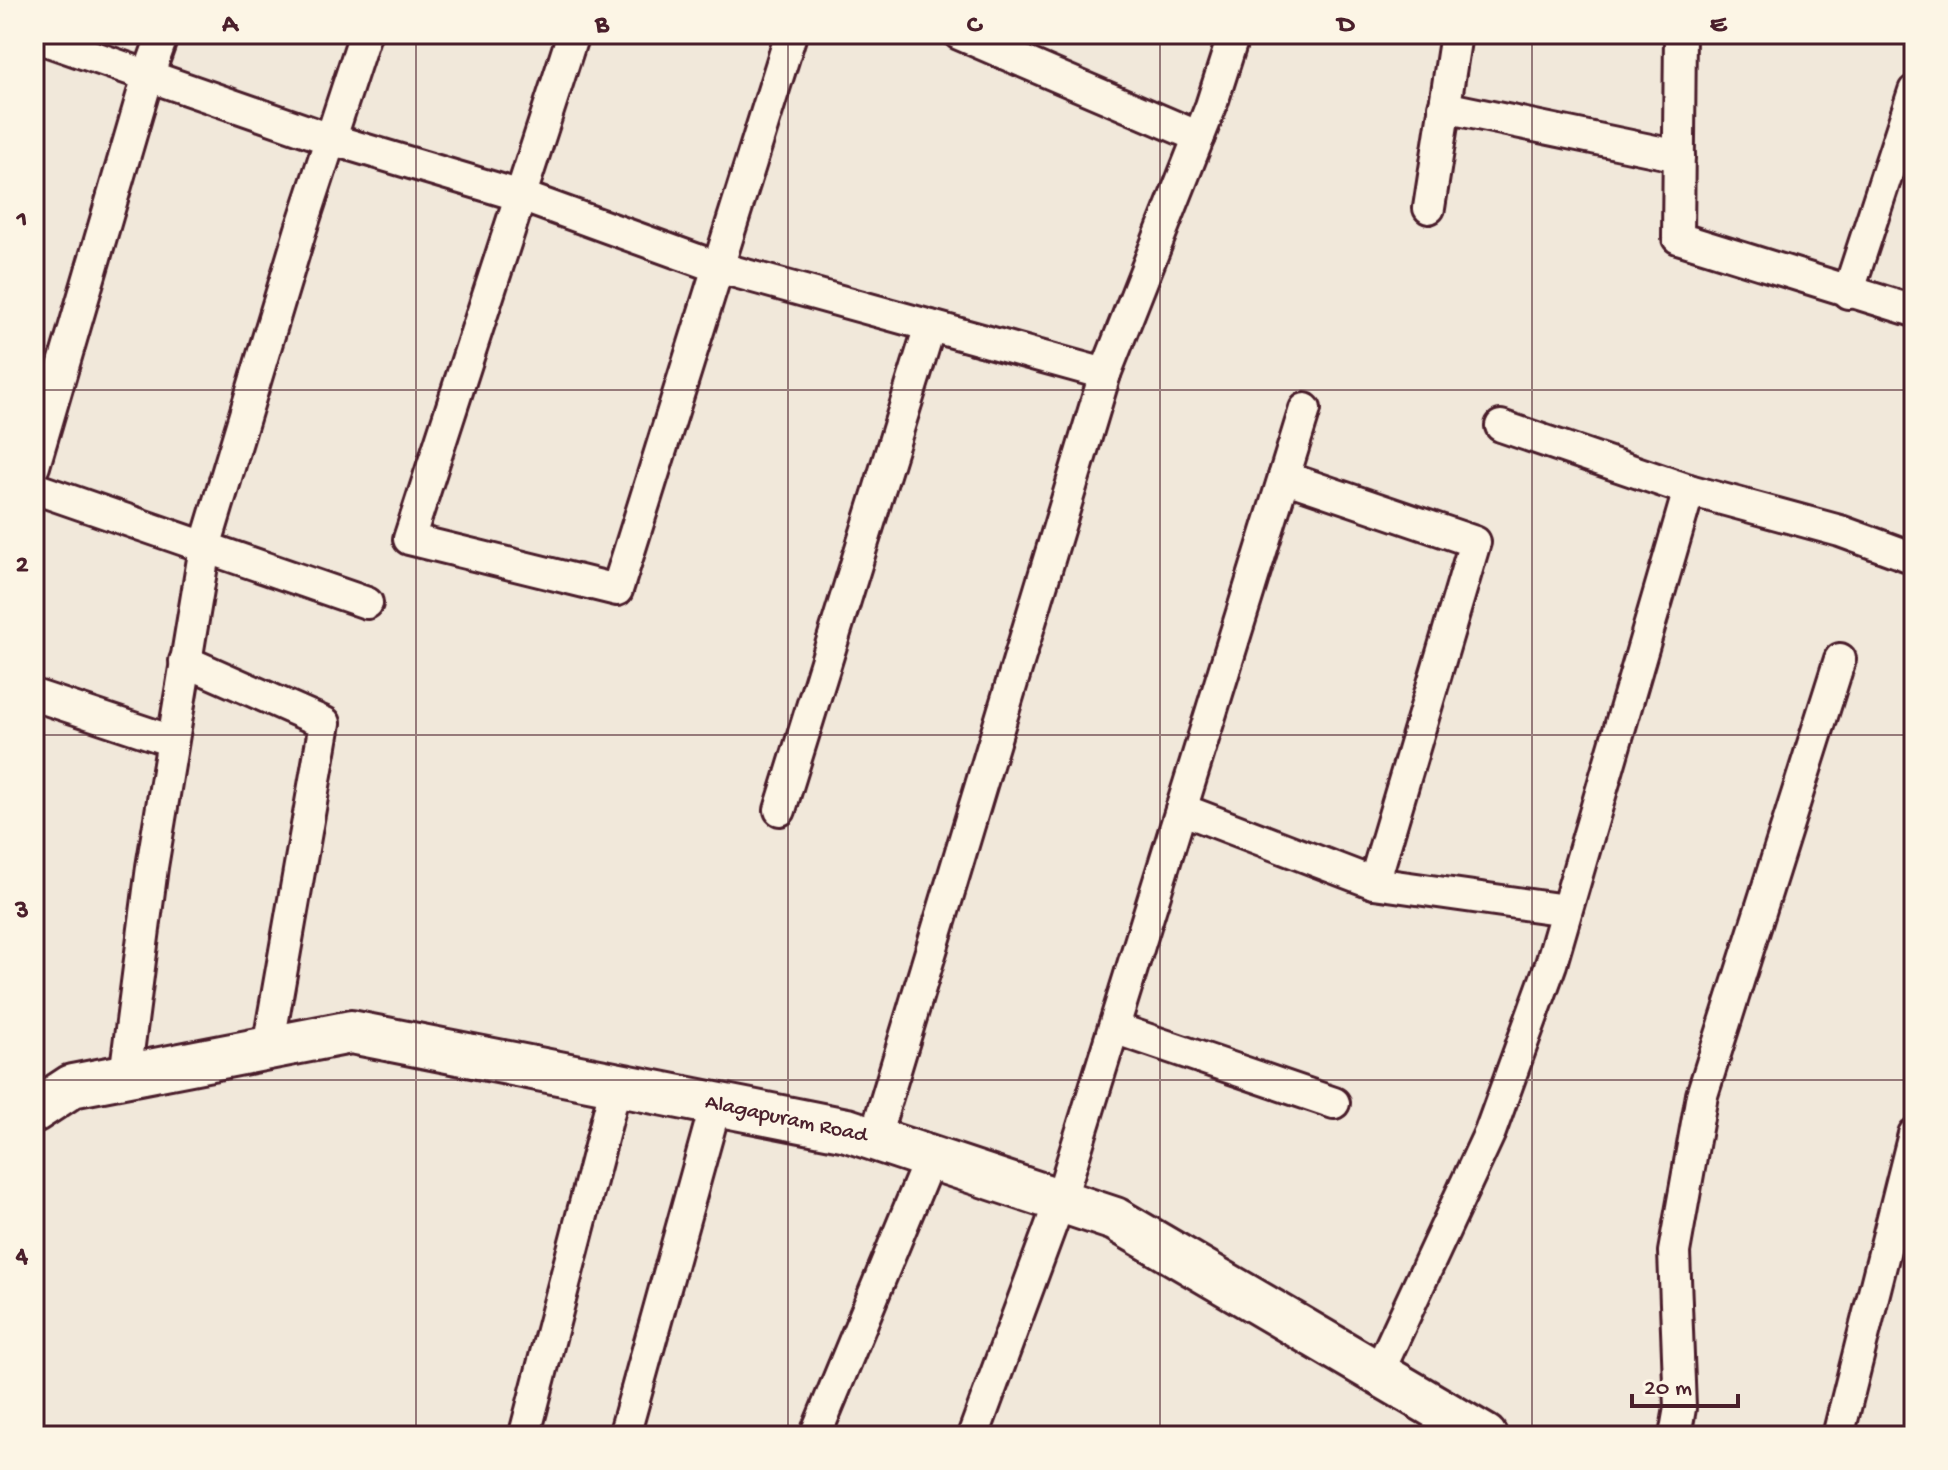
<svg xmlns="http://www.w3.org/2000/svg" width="1948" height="1470" font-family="'Gochi Hand',sans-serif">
	<rect width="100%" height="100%" fill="#f1e8da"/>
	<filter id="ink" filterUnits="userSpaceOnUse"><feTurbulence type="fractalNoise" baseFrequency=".0125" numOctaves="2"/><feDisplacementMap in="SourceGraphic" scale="16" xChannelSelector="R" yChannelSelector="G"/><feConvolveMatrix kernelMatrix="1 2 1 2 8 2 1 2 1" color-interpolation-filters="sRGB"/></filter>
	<g filter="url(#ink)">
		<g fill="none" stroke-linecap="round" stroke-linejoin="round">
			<defs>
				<g id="minor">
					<path d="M573,34L409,539L617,590L791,34"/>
					<path d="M959,34L1199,137"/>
					<path d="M1680,34L1678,238L1914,311"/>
					<path d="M34,36L330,139L521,196L717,267L1105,374"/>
					<path d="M1444,107L1679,156"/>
					<path d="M1429,208L1456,34"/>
					<path d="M1848,293L1914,91"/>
					<path d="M1501,426L1689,490L1840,531L1914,558"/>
					<path d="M34,466L148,76L163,34"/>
					<path d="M34,488L367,603"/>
					<path d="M185,661L325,723L268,1048"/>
					<path d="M34,695L172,741"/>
					<path d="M1181,809L1374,883L1475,542L1284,477"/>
					<path d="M780,810L930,326"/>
					<path d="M1374,883L1566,910"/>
					<path d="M1114,1028L1334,1103"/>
					<path d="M125,1076L152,867L205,547L301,229L365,34"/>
					<path d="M874,1140L1105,374L1211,106L1234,34"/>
					<path d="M1379,1371L1490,1132L1551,964L1689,490"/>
					<path d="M526,1430L616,1085"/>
					<path d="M624,1436L716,1104"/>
					<path d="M815,1436L930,1158"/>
					<path d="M973,1436L1060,1201L1305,409"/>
					<path d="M1675,1436L1680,1408L1674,1252L1702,1095L1840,659"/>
					<path d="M1838,1436L1914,1134"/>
				</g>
				<path id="secondary" d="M34,1111L72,1086L351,1032L847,1130L1115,1219L1485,1436"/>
			</defs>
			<use href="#minor" stroke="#4a1f2b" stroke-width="36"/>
			<use href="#secondary" stroke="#4a1f2b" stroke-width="48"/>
			<use href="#minor" stroke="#fcf5e5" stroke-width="30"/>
			<use href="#secondary" stroke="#fcf5e5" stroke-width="42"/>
		</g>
	</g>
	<path fill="none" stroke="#4a1f2b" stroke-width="2" stroke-opacity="0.55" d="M416,34V1436M788,34V1436M1160,34V1436M1532,34V1436M34,390H1914M34,735H1914M34,1080H1914"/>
	<g text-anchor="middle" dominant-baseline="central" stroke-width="6" stroke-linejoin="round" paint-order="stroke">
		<g font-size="22" fill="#4a1f2b" stroke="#fcf5e5">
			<text transform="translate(786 1120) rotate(12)">Alagapuram Road</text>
		</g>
	</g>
	<rect width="1948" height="1470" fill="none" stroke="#fcf5e5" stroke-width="88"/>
	<path d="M1632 1394v12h106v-12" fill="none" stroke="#4a1f2b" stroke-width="4"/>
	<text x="1644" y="1394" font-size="24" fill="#4a1f2b" stroke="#fcf5e5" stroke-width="6" paint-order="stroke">20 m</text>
	<rect x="44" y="44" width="1860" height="1382" fill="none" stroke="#4a1f2b" stroke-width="3"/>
	<g font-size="26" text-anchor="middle" font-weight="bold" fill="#4a1f2b">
		<text x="230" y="31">A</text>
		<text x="602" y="31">B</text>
		<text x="974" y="31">C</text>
		<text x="1346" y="31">D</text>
		<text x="1718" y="31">E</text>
		<text x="22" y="226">1</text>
		<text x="22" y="571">2</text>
		<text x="22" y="917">3</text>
		<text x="22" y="1262">4</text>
	</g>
</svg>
